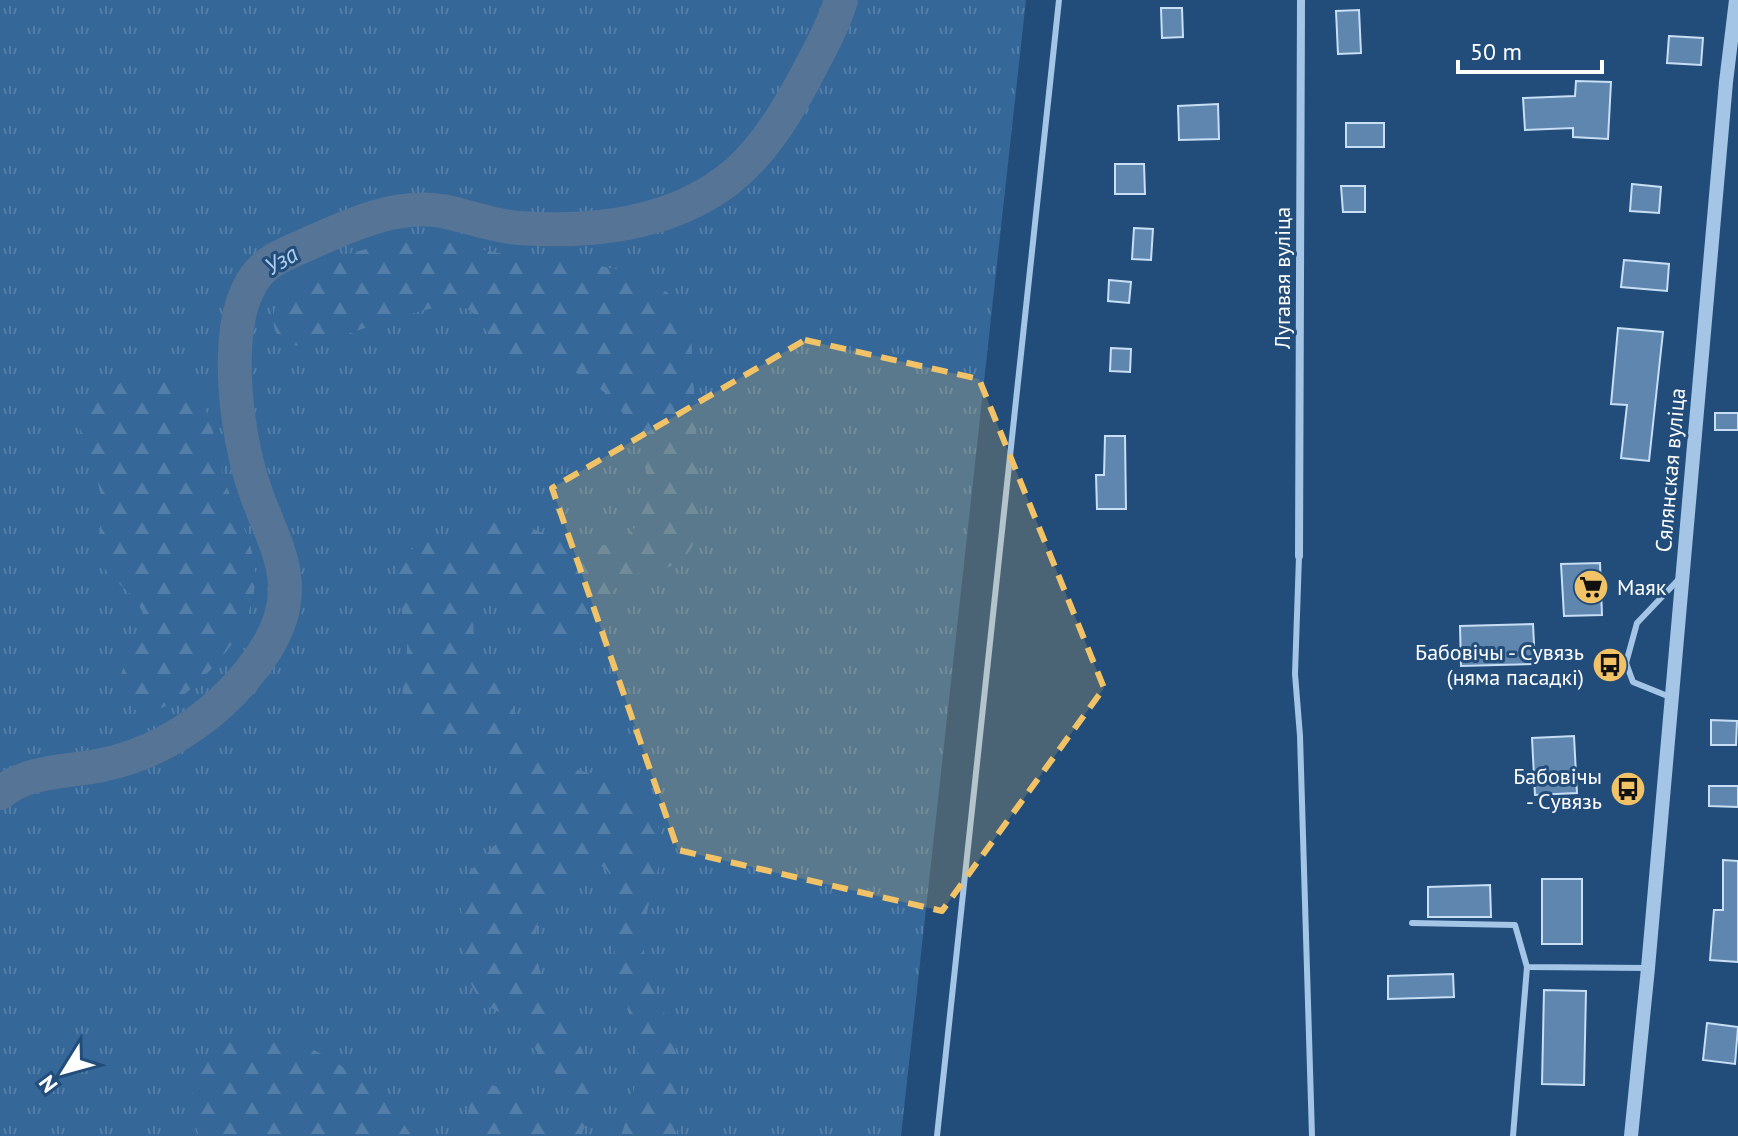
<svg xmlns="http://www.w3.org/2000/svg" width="1738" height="1136" font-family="'PT Sans',sans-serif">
	<defs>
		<pattern id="grass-tufts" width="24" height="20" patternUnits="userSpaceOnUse" patternTransform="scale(2)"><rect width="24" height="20" fill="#356798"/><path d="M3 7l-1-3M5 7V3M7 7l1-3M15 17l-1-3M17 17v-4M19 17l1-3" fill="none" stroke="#537ea7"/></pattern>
		<pattern id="forest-firs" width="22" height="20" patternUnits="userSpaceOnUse" patternTransform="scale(2)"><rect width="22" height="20" fill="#356798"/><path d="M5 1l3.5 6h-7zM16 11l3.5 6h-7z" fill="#537ea7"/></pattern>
	</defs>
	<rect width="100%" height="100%" fill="#224d7a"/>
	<g fill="url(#grass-tufts)">
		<path d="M0,0H827C820,25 807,47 795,70C780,98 763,127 742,151C701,198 625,221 564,219C510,218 458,198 405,202C369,205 338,221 306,235C293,241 279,245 268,252C220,281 221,335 225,384C227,416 231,449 240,480C251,514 274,549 272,586C270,634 234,679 197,707C173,725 144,739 116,746C77,756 38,757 0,772Z"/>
		<path d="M852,0H1026L901,1136H0V809C24,787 57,786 87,780C104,777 121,775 137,770C195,752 246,702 275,649C288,624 298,595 295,566C291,537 276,512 266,485C256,458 252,429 249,401C245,350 242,296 290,264C319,244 390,216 425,219C458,221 491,235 524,238C604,246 709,230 764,164C780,145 794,121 807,98C825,67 841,34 852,0Z"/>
	</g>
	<g fill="url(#forest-firs)">
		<path d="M427,240C460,242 491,253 524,258C573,266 654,259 682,311C686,318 688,326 691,334L701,523C682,591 653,553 617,587C610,593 604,601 599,610C590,628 587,653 561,650C557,649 549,646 545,643C526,632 519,594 492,599C481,601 477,611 474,621C466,652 533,744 559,761C570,768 586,773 599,775C605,775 612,773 617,775C629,779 641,793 648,803C681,856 639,897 644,949C645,972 657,991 664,1012C680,1056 685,1090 676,1136H621C629,1110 637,1085 638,1058C638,1018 615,984 614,944C614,918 624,889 605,868C591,860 578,865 566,876C549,892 538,911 536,935C532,998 584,1027 593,1083C596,1101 590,1121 580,1136H469C466,1118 468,1073 497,1087C517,1097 536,1136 563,1119C569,1114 574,1108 573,1099C572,1083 554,1074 545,1063C534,1050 529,1035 518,1023C510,1015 500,1013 491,1008C477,1001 469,982 466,968C464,955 459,900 462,889C474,851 520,844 507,794C502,772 495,733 467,732C458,731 453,738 445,739C428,740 410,720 405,705C398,686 408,662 407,642C406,619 394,593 398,571C405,539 440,542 463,533C476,527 484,518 499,519C541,524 576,562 620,539C630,534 637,527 641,516C662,456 621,390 566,368C548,361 518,360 504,352C484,339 482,306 454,306C433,305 412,314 392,320C364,328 336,337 308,346C257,349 269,293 301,275C338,253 385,242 427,240Z"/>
		<path d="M162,376C175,381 189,387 198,398C215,419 216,455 224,479C234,509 253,539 255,571C256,579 255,589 253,596C246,632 221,661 194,686C179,700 157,716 135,710C91,657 165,658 140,607C132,589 113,584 104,567C93,545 104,519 101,495C99,479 88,466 83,450C81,443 79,427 81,420C87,400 119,381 138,377C145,375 154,376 162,376Z"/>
		<path d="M254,1037C264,1037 275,1037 285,1039C336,1054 383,1093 412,1136H199C188,1104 187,1062 222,1045C231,1040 244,1039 254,1037Z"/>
	</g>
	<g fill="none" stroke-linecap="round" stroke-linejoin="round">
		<path stroke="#557496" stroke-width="34" d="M0,793C28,770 68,772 102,765C169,751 229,707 266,649C311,577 264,534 248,467C235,414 219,301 268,264C281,254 298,249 312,242C354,224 395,204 442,211C468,216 492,226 518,228C590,233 670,225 729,179C762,153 786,114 805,78C818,53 833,27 841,0"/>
	</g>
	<g fill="#5f86ae" stroke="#c7def4" stroke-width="2">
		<path d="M1161,8H1182L1183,37L1162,38Z"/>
		<path d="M1359,10L1361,53L1338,54L1336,11Z"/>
		<path d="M1669,36L1703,38L1701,65L1667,63Z"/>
		<path d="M1576,81L1611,82L1608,139L1573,137V128L1525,130L1523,98L1575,96Z"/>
		<path d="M1218,104L1219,139L1179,140L1178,106Z"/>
		<rect x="1346" y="123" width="38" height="24"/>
		<path d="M1115,164H1144L1145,194H1115Z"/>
		<path d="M1632,184L1661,187L1659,213L1630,211Z"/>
		<path d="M1341,186H1365V212H1343Z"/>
		<path d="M1134,228L1153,229L1151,260L1132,259Z"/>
		<path d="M1624,260L1669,264L1667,291L1621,287Z"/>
		<path d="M1109,280L1131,282L1129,303L1108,301Z"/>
		<path d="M1618,328L1663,332L1649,461L1621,458L1627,405L1611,404Z"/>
		<path d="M1111,348L1131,349L1130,372L1110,371Z"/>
		<rect x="1715" y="413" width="23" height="17"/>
		<path d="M1105,436H1125L1126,509H1097L1096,475H1104Z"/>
		<path d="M1600,563L1602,615L1564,616L1561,564Z"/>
		<path d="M1533,624L1535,664L1461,666L1460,626Z"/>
		<path d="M1711,720L1737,721L1736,745H1711Z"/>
		<path d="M1574,736L1577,793L1535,795L1532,738Z"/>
		<path d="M1709,786H1738V807L1709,806Z"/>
		<path d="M1723,860L1738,861V962L1710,960L1714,910H1723Z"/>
		<rect x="1542" y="879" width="40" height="65"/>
		<path d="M1490,885L1491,917H1428V887Z"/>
		<path d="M1453,974L1454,997L1388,999V976Z"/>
		<path d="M1544,990L1586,991L1584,1085L1542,1084Z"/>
		<path d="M1707,1023L1738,1027L1735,1064L1703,1060Z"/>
	</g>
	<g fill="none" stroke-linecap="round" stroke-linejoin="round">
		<g stroke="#a4c5e5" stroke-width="6">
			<path d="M1299,556L1295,674L1300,736L1312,1136"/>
			<path d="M1670,697L1633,682L1626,663L1637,623L1678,580"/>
			<path d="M1412,923L1515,925L1527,967L1648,968"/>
			<path d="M937,1136L1059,0"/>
			<path d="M1513,1136L1527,967"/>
		</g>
		<path stroke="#a4c5e5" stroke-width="8" d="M1299,556L1301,0"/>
		<path stroke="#a4c5e5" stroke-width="14" d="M1631,1136L1648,968L1726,82L1736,0"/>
	</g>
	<path fill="#f1c266" fill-opacity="0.2" stroke="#f1c266" stroke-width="6" stroke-dasharray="16 10" stroke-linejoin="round" d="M805,340L979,379L1104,688L942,911L678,850L552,488Z"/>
	<defs>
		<symbol id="supermarket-disc" viewBox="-11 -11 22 22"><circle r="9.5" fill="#f1c266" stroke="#224d7a"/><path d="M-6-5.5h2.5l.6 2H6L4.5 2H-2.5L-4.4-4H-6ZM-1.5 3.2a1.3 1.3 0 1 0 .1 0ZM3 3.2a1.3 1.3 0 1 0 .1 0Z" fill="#111"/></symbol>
		<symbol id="bus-disc" viewBox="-11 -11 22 22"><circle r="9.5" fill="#f1c266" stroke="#224d7a"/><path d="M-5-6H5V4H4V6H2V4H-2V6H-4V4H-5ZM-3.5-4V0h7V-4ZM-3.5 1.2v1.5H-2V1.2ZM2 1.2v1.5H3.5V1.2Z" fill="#111"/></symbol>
	</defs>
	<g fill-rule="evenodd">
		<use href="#supermarket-disc" x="1571" y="567" width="40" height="40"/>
		<use href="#bus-disc" x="1590" y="645" width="40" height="40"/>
		<use href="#bus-disc" x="1608" y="769" width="40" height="40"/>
	</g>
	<g text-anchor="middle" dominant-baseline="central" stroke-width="6" stroke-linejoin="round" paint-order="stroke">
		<g font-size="22" fill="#fff" stroke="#224d7a">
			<text transform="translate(1282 278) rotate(-90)">Лугавая вуліца</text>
			<text transform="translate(1670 470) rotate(-85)">Сялянская вуліца</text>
		</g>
		<g font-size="22" fill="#fff" stroke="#224d7a" text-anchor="end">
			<text x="1617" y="587" text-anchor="start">Маяк</text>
			<text x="1584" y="652">Бабовічы - Сувязь<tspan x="1584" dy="25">(няма пасадкі)</tspan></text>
			<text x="1602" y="776">Бабовічы<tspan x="1602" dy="25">- Сувязь</tspan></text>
		</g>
		<g font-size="24" font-style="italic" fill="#afceed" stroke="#224d7a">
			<text transform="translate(281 260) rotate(-31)">Уза</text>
		</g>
	</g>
	<g transform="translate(64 1072) rotate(233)" stroke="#224d7a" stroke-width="6" paint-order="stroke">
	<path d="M0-6L14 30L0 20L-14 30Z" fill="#ffffff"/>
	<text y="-12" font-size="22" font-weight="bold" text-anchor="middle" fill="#ffffff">N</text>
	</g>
	<path d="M1458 60v12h144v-12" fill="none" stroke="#ffffff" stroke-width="4"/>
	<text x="1470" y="60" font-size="24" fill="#ffffff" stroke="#224d7a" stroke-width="6" paint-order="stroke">50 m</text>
</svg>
